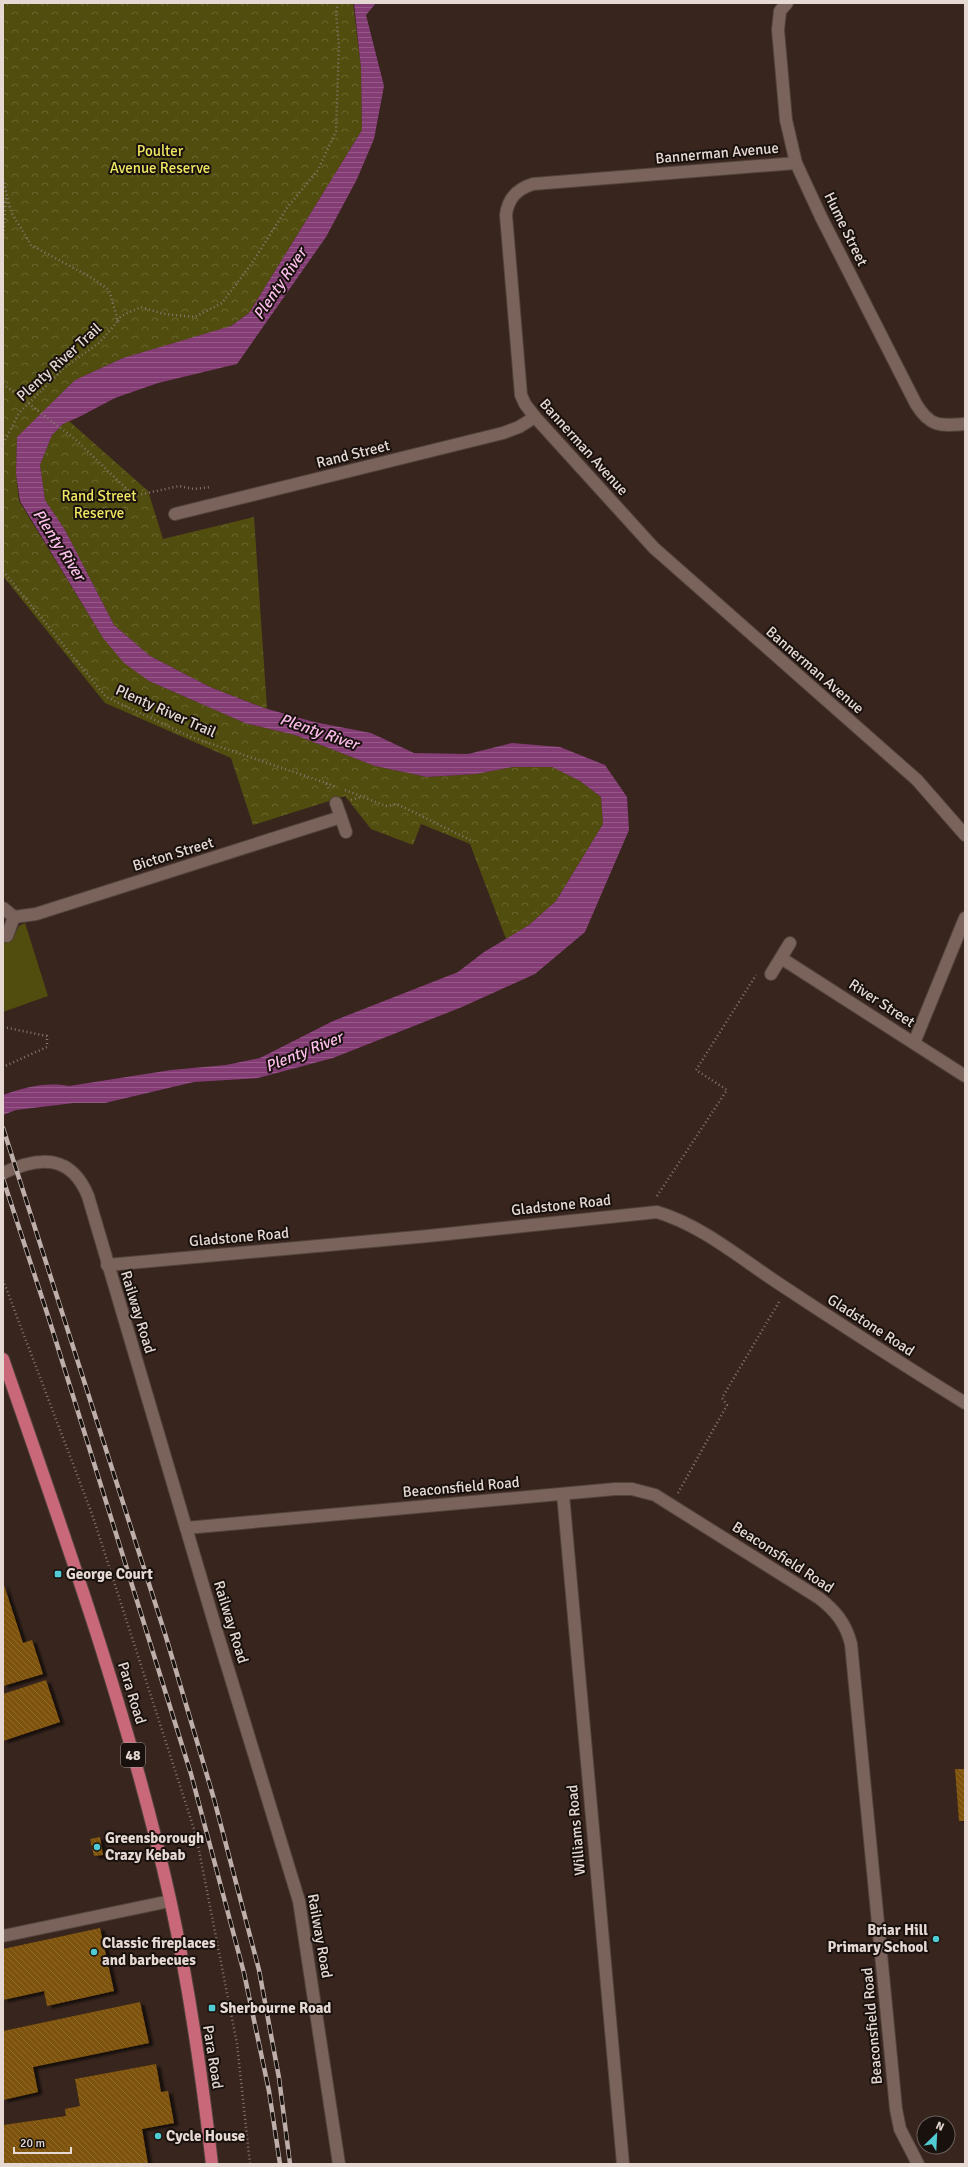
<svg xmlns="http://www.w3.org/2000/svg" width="968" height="2167" font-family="Signika,sans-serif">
	<defs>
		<pattern id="park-crowns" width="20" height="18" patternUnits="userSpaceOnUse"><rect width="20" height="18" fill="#514d0e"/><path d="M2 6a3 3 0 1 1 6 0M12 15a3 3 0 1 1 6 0" fill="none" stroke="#6a6630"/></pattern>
		<pattern id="water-rules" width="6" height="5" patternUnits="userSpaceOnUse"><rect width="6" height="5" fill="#843c74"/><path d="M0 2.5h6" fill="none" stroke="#955887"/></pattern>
		<pattern id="building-back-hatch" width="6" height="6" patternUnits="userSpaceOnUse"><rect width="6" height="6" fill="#7d5209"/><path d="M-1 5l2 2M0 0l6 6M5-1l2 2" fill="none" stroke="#8f6a2c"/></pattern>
		<filter id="shadow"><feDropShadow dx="4.5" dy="2.5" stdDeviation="1" flood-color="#0009"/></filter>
	</defs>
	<rect width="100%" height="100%" fill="#38251e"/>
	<path fill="#514d0e" d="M25,923L48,996L3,1012V938L12,941L19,926Z"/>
	<g fill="url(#park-crowns)">
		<path d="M3,3H353L361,68L362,130L249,313L229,327L123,358L75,380L17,438L16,474L19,501L103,638L149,681L245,723L295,735L375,766L427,777L476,774L513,767H552L580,781L601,797L603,824L556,901L529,925L506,939L470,844L421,824L413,845L371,829L345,796L253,825L231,758L105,703L3,576Z"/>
		<path d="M69,421L148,491L163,539L254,517L267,709L210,687L150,656L114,625L65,530L45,500L40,465L52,435L63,424Z"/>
	</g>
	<path fill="url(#water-rules)" d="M354,3H376L366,15L384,86L374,139L357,179L326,237L237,364L158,383L115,398L81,416L63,424L52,435L40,465L45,500L65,530L114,625L150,656L210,687L264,708L314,722L371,733L414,753L468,754L512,743L560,747L605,765L627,797L629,830L585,932L535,974L462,1007L333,1058L258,1078L194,1082L105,1103H74L16,1110L3,1115V1095C26,1087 45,1082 69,1086L171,1070L226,1065L260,1058L333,1021L458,972L484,952L529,925L556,901L603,824L601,797L580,781L552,767H513L476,774L427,777L375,766L295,735L245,723L149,681L124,663L103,638L20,501L16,474L17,437L75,380L123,358L231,326L249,313L362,130L361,68Z"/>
	<g fill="url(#building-back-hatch)" filter="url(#shadow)">
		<path d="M3,1582L23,1643L32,1640L43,1674L3,1686Z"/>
		<path d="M46,1680L60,1722L3,1741V1694Z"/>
		<path d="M955,1769H965V1821H959Z"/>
		<path d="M100,1837L103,1855L94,1856L90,1839Z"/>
		<path d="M100,1928L114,1991L47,2006L44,1991L3,2000V1949Z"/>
		<path d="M140,2002L149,2043L33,2067L38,2092L3,2100V2031Z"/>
		<path d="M156,2064L161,2092L168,2091L174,2123L142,2129L148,2164H3V2125L66,2116L65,2109L80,2106L75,2079Z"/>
	</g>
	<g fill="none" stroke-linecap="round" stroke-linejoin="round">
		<defs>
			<g id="minor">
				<path d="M787,3L780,11L778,30L786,120L796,163L821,217L916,404C930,427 940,426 965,424"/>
				<path d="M796,163L533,184C517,189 508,198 506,215L521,395L525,404L535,417L654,548L917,780L965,835"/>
				<path d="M175,514L503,433L519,427L535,417"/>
				<path d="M336,803L346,832"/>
				<path d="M3,908L14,917"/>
				<path d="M14,917L36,914L341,817"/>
				<path d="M7,936L14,917"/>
				<path d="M781,958L965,1076"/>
				<path d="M771,974L790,943"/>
				<path d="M914,1043L965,918"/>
				<path d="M3,1173C39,1156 71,1154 88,1196L218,1636L299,1901L339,2164"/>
				<path d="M107,1265L428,1236L657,1212C701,1225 740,1258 778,1283C840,1324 902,1364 965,1403"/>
				<path d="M563,1494L623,2164"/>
				<path d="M186,1528L615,1489H632L655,1495L819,1598C836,1611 846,1624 851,1644L896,2109L900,2129L918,2164"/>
				<path d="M3,1936L170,1901"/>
			</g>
			<path id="major" d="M3,1359C65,1537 129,1715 170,1899C189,1986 202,2076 212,2164"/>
		</defs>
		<use href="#minor" stroke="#53433d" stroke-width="14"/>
		<use href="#major" stroke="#53433d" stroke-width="14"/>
		<g stroke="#867670" stroke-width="2.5" stroke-dasharray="1 3" stroke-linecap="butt">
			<path d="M3,179L11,212L31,245L92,278L109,290L118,321L99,343L65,367L19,413L3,444"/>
			<path d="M3,243L6,195"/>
			<path d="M118,321L121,316L141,307L164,314L195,317L222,303L252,263L287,208L318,170L336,131L339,46L336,13L338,3"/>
			<path d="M3,384L75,439L134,496L179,486L194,489L211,487"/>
			<path d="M3,571L106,697L191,737L326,783L330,791"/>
			<path d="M326,783L336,787"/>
			<path d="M345,790L386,806L397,804L472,841"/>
			<path d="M351,800L361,797"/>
			<path d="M3,1027L47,1036V1047L3,1067"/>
			<path d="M657,1196L727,1090L696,1070L756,975"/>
			<path d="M3,1280L92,1514L196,1835L237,2044L250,2164"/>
			<path d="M678,1493L727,1405L722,1398L779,1302"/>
		</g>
		<use href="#minor" stroke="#79635a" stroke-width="12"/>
		<use href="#major" stroke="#c96879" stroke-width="12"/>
		<defs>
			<g id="rail">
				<path d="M3,1128L166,1637L214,1799L259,1970L279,2078L290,2164"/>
				<path d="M3,1179L49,1319L191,1774L244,1973L269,2091L280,2164"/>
			</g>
		</defs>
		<use href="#rail" stroke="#beafaa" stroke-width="4.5"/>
		<use href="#rail" stroke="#19110d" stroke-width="3" stroke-dasharray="9" stroke-linecap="butt"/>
	</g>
	<g fill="#51ccd4" stroke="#19110d" stroke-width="1.5">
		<rect x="54" y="1570" width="8" height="8" rx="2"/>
		<circle cx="97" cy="1847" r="4"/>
		<circle cx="936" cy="1939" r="4"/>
		<circle cx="94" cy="1952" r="4"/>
		<rect x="208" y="2004" width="8" height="8" rx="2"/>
		<circle cx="158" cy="2136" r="4"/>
	</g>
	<g text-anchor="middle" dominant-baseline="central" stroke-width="4" stroke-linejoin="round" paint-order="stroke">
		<rect fill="#19110d" stroke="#a89d98" stroke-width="1" x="121" y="1743" width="24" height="24" rx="3"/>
		<g font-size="14" font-weight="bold" fill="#e6d9d4">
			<text x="133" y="1755">48</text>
		</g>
		<g font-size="15" fill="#f0e762" stroke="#19110d">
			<text x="160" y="151">Poulter<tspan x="160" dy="17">Avenue Reserve</tspan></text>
			<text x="99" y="496">Rand Street<tspan x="99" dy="17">Reserve</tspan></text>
		</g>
		<g font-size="15" fill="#e6d9d4" stroke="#19110d">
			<text transform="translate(717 153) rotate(-5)">Bannerman Avenue</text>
			<text transform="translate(846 229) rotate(64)">Hume Street</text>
			<text transform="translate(59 362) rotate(-42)">Plenty River Trail</text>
			<text transform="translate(584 447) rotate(48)">Bannerman Avenue</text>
			<text transform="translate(353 454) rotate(-14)">Rand Street</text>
			<text transform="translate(815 670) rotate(41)">Bannerman Avenue</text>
			<text transform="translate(166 711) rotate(24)">Plenty River Trail</text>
			<text transform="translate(173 854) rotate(-17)">Bicton Street</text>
			<text transform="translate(882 1003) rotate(33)">River Street</text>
			<text transform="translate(561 1205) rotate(-6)">Gladstone Road</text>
			<text transform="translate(239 1237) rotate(-5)">Gladstone Road</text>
			<text transform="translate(138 1312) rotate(73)">Railway Road</text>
			<text transform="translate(871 1325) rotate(33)">Gladstone Road</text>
			<text transform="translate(461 1487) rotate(-5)">Beaconsfield Road</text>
			<text transform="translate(783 1557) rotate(33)">Beaconsfield Road</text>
			<text transform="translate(231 1622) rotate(73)">Railway Road</text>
			<text transform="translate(132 1693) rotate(73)">Para Road</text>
			<text transform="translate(576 1830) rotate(-95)">Williams Road</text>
			<text transform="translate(320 1936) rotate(80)">Railway Road</text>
			<text transform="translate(872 2026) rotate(-95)">Beaconsfield Road</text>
			<text transform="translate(213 2057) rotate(81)">Para Road</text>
		</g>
		<g font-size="15" font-weight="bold" fill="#e6d9d4" stroke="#19110d" text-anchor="start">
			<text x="66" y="1574">George Court</text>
			<text x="105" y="1838">Greensborough<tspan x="105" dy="17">Crazy Kebab</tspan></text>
			<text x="928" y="1930" text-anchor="end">Briar Hill<tspan x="928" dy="17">Primary School</tspan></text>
			<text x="102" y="1943">Classic fireplaces<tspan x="102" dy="17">and barbecues</tspan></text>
			<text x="220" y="2008">Sherbourne Road</text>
			<text x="166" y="2136">Cycle House</text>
		</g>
		<g font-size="16" font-style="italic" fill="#fbbdea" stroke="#19110d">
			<text transform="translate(280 284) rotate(-56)">Plenty River</text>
			<text transform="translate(59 545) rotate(57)">Plenty River</text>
			<text transform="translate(319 732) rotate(19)">Plenty River</text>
			<text transform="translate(304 1052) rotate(-22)">Plenty River</text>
		</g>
	</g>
	<rect width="968" height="2167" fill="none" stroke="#e6d9d4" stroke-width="8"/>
	<g transform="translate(936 2135) rotate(24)"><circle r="19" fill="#19110d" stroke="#6b615d"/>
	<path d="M0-3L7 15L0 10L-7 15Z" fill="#51ccd4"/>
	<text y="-6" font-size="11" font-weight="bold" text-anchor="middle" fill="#e6d9d4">N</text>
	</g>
	<path d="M14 2147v6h57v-6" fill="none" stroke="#e6d9d4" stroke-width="2"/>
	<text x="20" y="2147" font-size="12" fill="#e6d9d4" stroke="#19110d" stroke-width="3" paint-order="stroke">20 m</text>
</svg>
